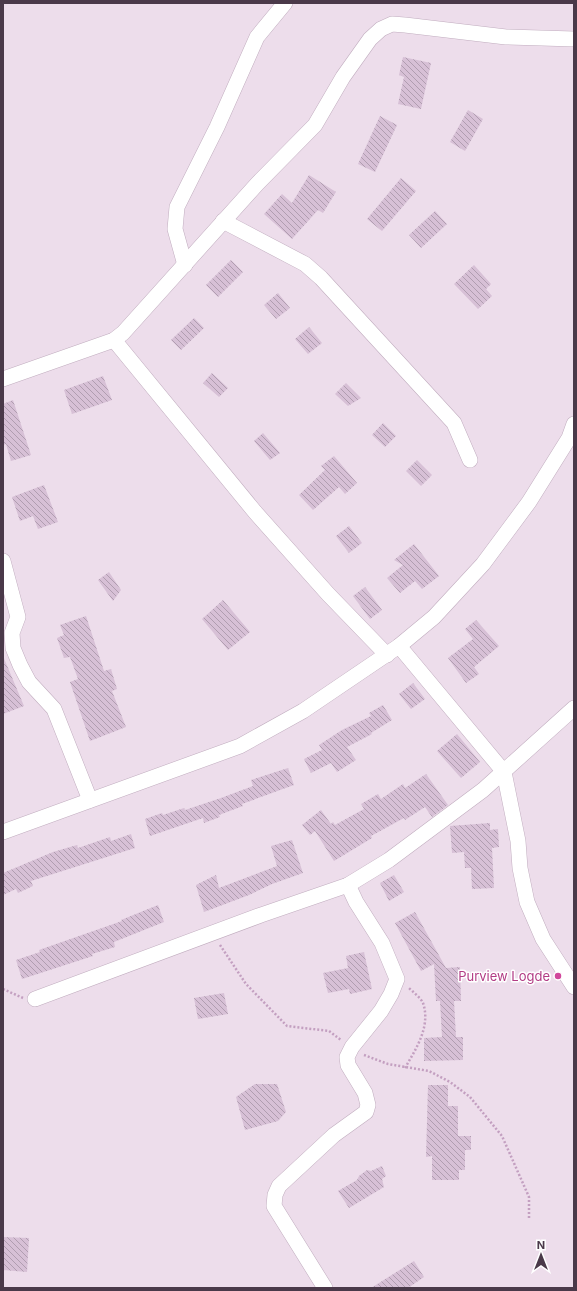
<svg xmlns="http://www.w3.org/2000/svg" width="577" height="1291" font-family="Inter,sans-serif">
	<defs>
		<pattern id="building-back-hatch" width="6" height="6" patternUnits="userSpaceOnUse"><rect width="6" height="6" fill="#d7c0d6"/><path d="M-1 5l2 2M0 0l6 6M5-1l2 2" fill="none" stroke="#b09db0"/></pattern>
	</defs>
	<rect width="100%" height="100%" fill="#f5ebf4"/>
	<rect fill="#edddeb" x="3" y="3" width="571" height="1285"/>
	<g fill="url(#building-back-hatch)">
		<path d="M403,57L431,63L421,109L398,104L404,77L399,75Z"/>
		<path d="M468,110L483,119L465,151L450,142Z"/>
		<path d="M380,116L397,125L375,172L358,164Z"/>
		<path d="M309,175L336,192L323,213L318,210L292,239L264,214L282,194L292,203Z"/>
		<path d="M401,178L416,191L382,231L367,219Z"/>
		<path d="M435,211L447,224L421,248L409,235Z"/>
		<path d="M231,260L243,272L218,297L206,285Z"/>
		<path d="M474,265L491,284L486,289L492,296L478,309L454,284Z"/>
		<path d="M278,293L290,308L276,319L264,305Z"/>
		<path d="M194,318L204,328L181,350L171,340Z"/>
		<path d="M309,327L322,343L308,354L295,339Z"/>
		<path d="M212,373L228,388L219,397L203,383Z"/>
		<path d="M103,376L112,400L72,414L64,390Z"/>
		<path d="M346,383L361,398L348,406L335,394Z"/>
		<path d="M13,400L31,455L11,461L6,444L3,445V404Z"/>
		<path d="M383,423L396,436L385,447L372,435Z"/>
		<path d="M263,433L280,453L270,460L254,441Z"/>
		<path d="M334,456L357,483L345,494L339,487L313,510L299,495L325,470L321,466Z"/>
		<path d="M417,460L432,475L421,486L406,471Z"/>
		<path d="M44,485L58,522L38,529L33,516L20,521L12,497Z"/>
		<path d="M349,526L362,543L349,553L336,536Z"/>
		<path d="M414,544L439,576L422,589L415,581L400,593L387,578L403,565L394,560Z"/>
		<path d="M109,572L121,590L113,601L98,580Z"/>
		<path d="M365,587L382,610L370,619L353,596Z"/>
		<path d="M223,600L250,632L228,650L202,619Z"/>
		<path d="M86,616L104,671L111,669L117,689L112,691L126,727L90,741L70,682L78,679L70,657L64,658L57,638L64,635L60,625Z"/>
		<path d="M476,620L499,646L474,667L479,674L466,683L448,658L473,639L465,629Z"/>
		<path d="M3,656L24,706L3,714Z"/>
		<path d="M413,683L425,699L411,709L399,694Z"/>
		<path d="M383,705L392,720L371,733L372,734L347,747L356,760L337,772L331,763L311,773L304,759L322,750L319,745L342,730L371,716L369,713Z"/>
		<path d="M457,734L480,762L461,778L437,751Z"/>
		<path d="M288,768L294,785L242,804L243,806L219,815L220,817L204,823L203,818L150,836L145,819L162,813L163,815L184,808L185,810L221,798L253,786L251,780Z"/>
		<path d="M426,774L448,805L432,817L425,807L405,820L404,818L371,836L372,838L334,861L315,831L310,835L302,825L321,810L331,824L333,822L335,825L364,809L361,804L378,794L381,799L403,784L405,788Z"/>
		<path d="M490,823V830L498,829L499,847L492,848L494,888L472,889L471,868H465L464,852L452,853L450,826Z"/>
		<path d="M131,834L135,848L31,881L33,886L18,893L16,889L3,895V873L53,852L77,845L78,848L110,837L111,841Z"/>
		<path d="M292,840L303,873L272,884L249,895L204,912L196,885L216,875L219,888L277,866L271,846Z"/>
		<path d="M394,875L404,892L389,901L380,883Z"/>
		<path d="M158,905L164,922L114,942L115,947L92,954L93,956L22,979L16,960L40,952L39,950L122,921L121,920Z"/>
		<path d="M415,912L446,968L460,967L461,1001H454L456,1037H463V1060L424,1061V1038L442,1037L440,1001H436L434,964L421,971L395,923Z"/>
		<path d="M364,952L372,989L350,994L349,989L328,993L323,973L348,968L346,956Z"/>
		<path d="M224,993L228,1014L198,1019L194,998Z"/>
		<path d="M255,1084H277L286,1112L278,1121L245,1130L236,1097Z"/>
		<path d="M428,1085H448V1106H458V1136H471V1150H465V1170H459V1180H432V1156L426,1157Z"/>
		<path d="M382,1166L386,1176L382,1179L384,1187L349,1208L338,1191L357,1180L359,1176L367,1170L371,1171Z"/>
		<path d="M3,1237L29,1238L27,1272L3,1270Z"/>
		<path d="M414,1261L424,1277L408,1288H371Z"/>
	</g>
	<g fill="none" stroke-linecap="round" stroke-linejoin="round">
		<defs>
			<g id="street">
				<path d="M223,221L305,264L321,278L454,423L470,460"/>
				<path d="M185,265L175,229L177,207L217,127L257,37L285,3"/>
				<path d="M114,340L255,512L328,594L387,655"/>
				<path d="M3,379L114,340L123,333L257,184L315,125L343,77L370,39L381,29L392,24L405,25L506,37L574,39"/>
				<path d="M3,561L18,617L12,633L13,648L20,665L29,682L54,709L90,800"/>
				<path d="M399,646L504,772L518,841L520,868L527,902L543,939L574,987"/>
				<path d="M3,832L240,746L303,711L399,646L434,617L483,564L529,502L569,438L574,424"/>
				<path d="M35,999L261,915L348,885L389,860L483,790L574,708"/>
				<path d="M325,1288L274,1206L275,1195L279,1186L334,1135L366,1112L368,1105L365,1093L348,1065L347,1057L352,1047L381,1011L391,994L397,979L382,943L356,902L348,885"/>
			</g>
		</defs>
		<use href="#street" stroke="#c1adbf" stroke-width="16"/>
		<g stroke="#c39fc0" stroke-width="2.5" stroke-dasharray="2 2" stroke-linecap="butt">
			<path d="M220,945L246,984L287,1026L329,1031L341,1040"/>
			<path d="M3,989L23,998"/>
			<path d="M364,1055L388,1064L429,1071L450,1082L470,1097L502,1136L529,1197V1220"/>
			<path d="M405,1068C416,1049 431,1026 423,1003C421,998 412,991 408,987"/>
		</g>
		<use href="#street" stroke="#fff" stroke-width="15"/>
	</g>
	<circle fill="#d1479c" stroke="#fff" stroke-width="1.5" cx="558" cy="976" r="4"/>
	<g text-anchor="middle" dominant-baseline="central" stroke-width="3" stroke-linejoin="round" paint-order="stroke">
		<g font-size="13" fill="#b23c85" stroke="#fff" text-anchor="end">
			<text x="550" y="976">Purview Logde</text>
		</g>
	</g>
	<rect width="577" height="1291" fill="none" stroke="#4a3949" stroke-width="8"/>
	<g transform="translate(541 1255)" stroke="#ffffff" stroke-width="3" paint-order="stroke">
	<path d="M0-3L7 15L0 10L-7 15Z" fill="#4a3949"/>
	<text y="-6" font-size="11" font-weight="bold" text-anchor="middle" fill="#4a3949">N</text>
	</g>
</svg>
